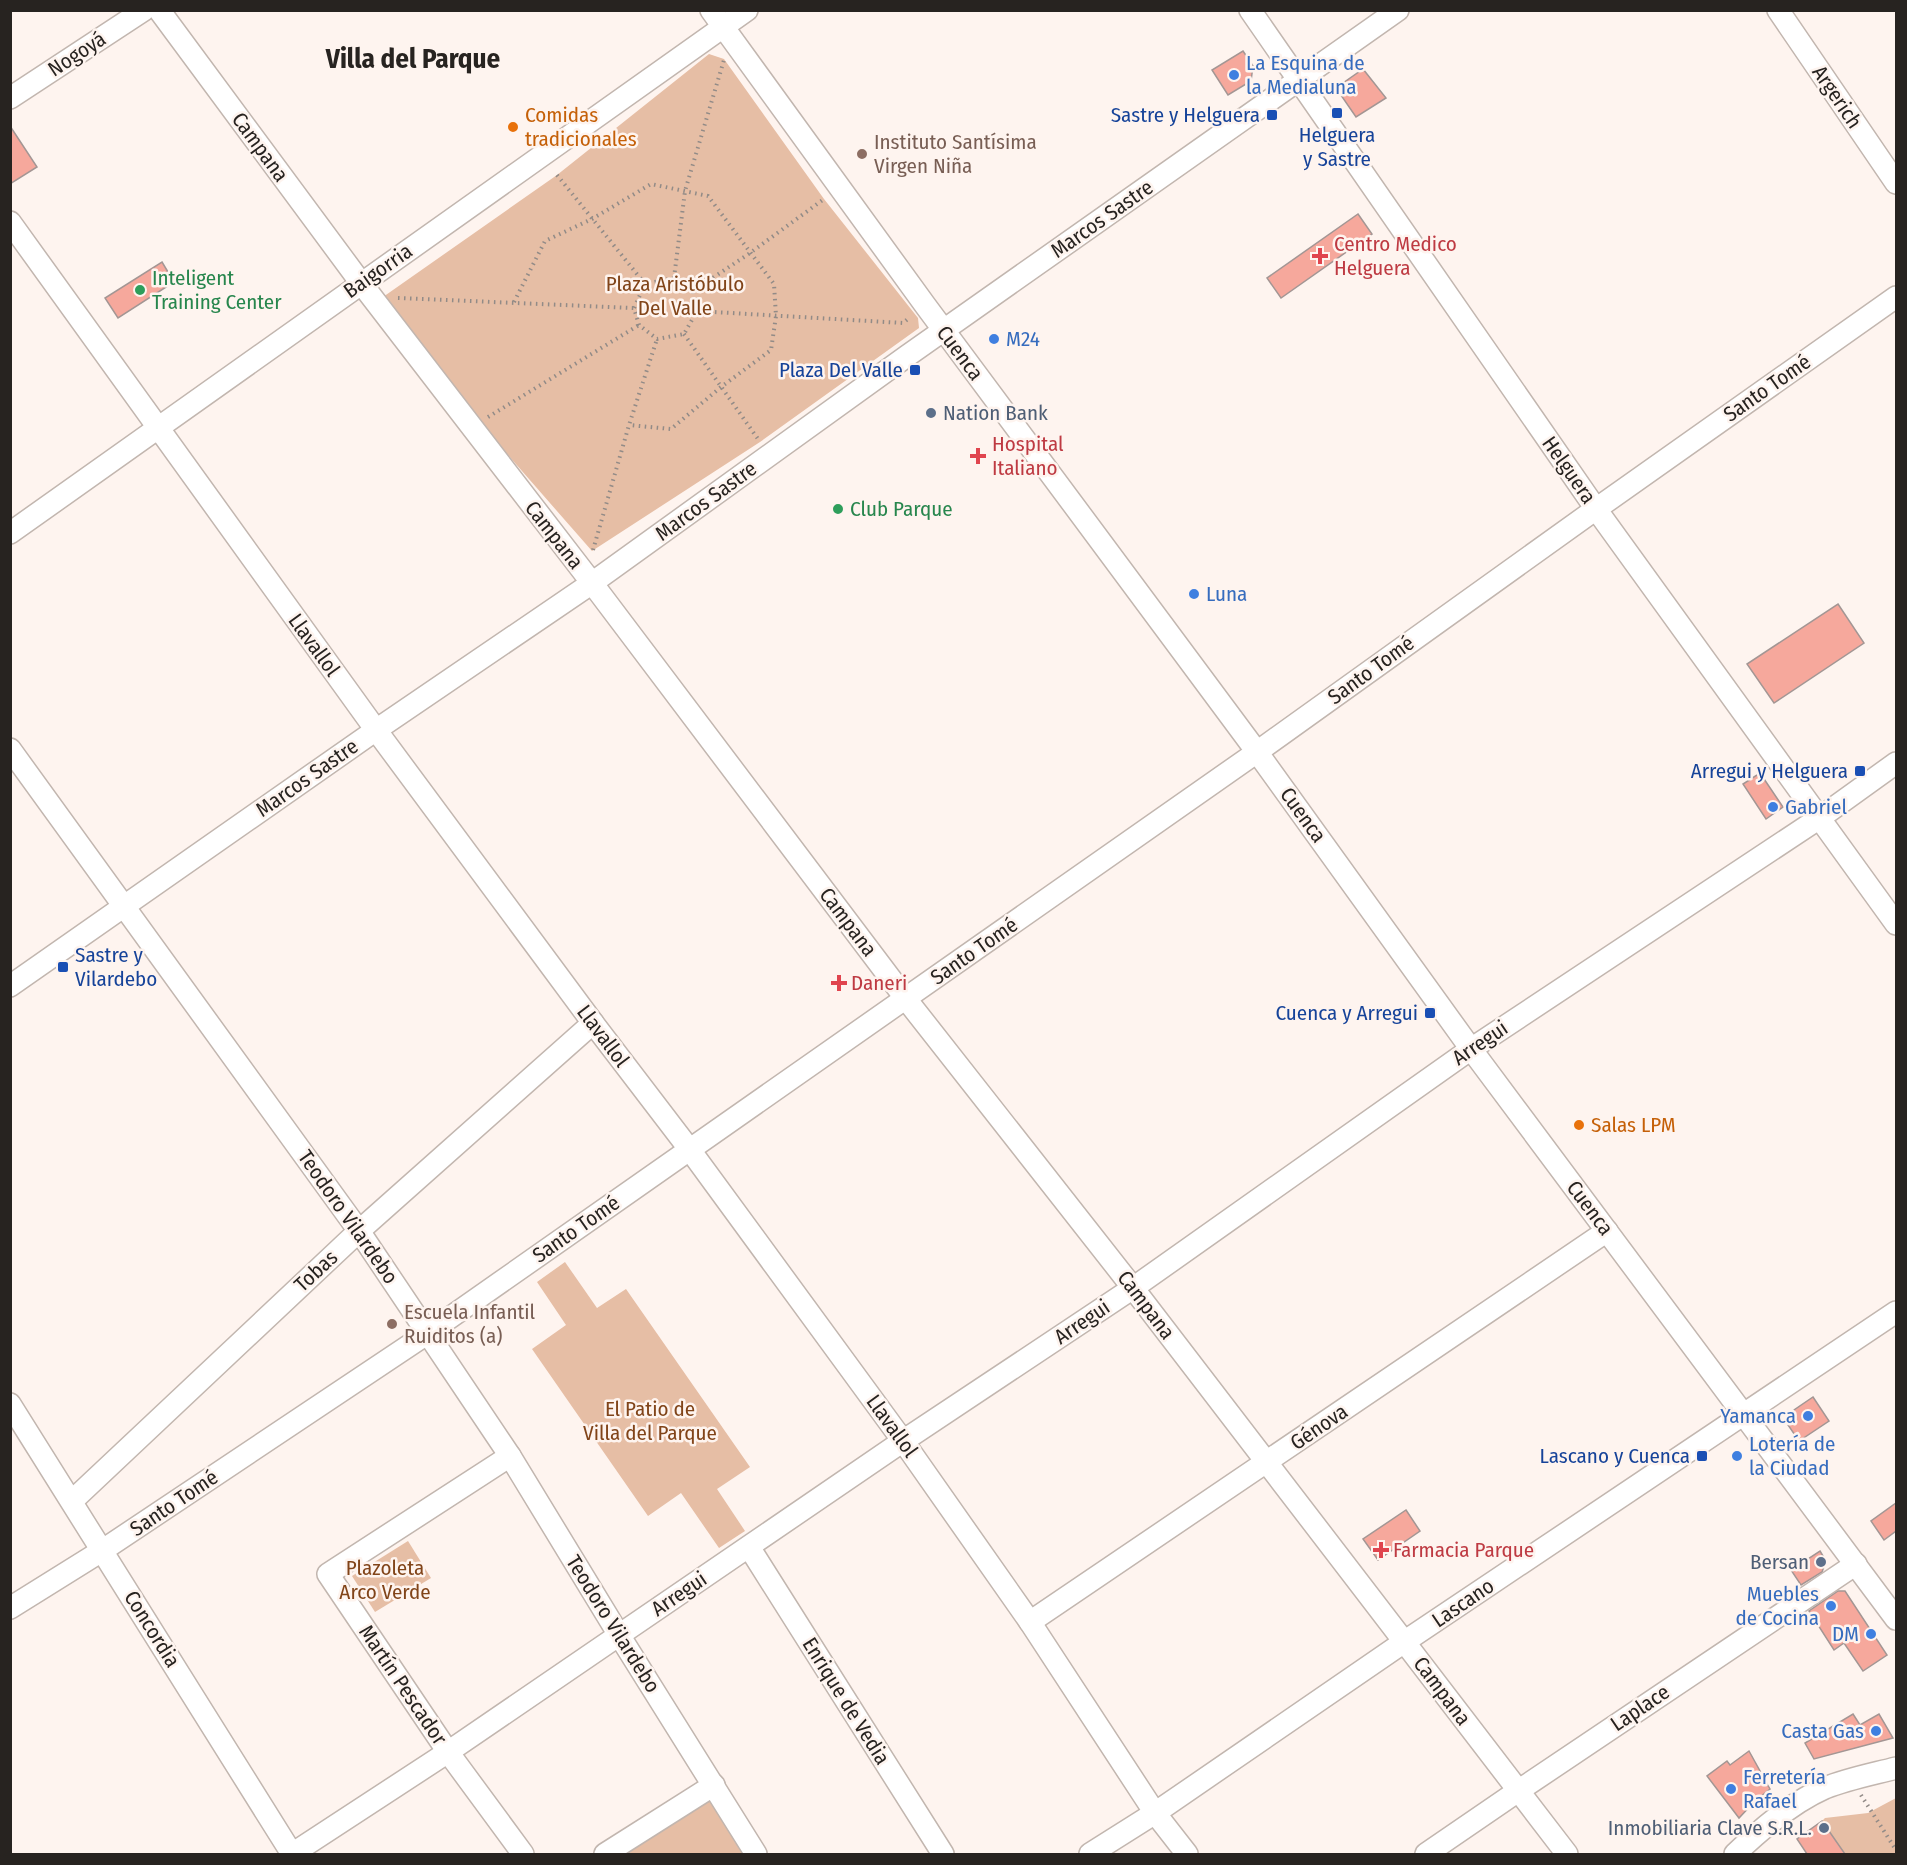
<svg xmlns="http://www.w3.org/2000/svg" width="1907" height="1865" font-family="'Fira Sans Condensed',sans-serif">
	<rect width="100%" height="100%" fill="#fef4ef"/>
	<g fill="#e6bea5">
		<path d="M709,54L724,59L824,199L918,318L919,328L760,442L592,551L479,422L383,297L557,175Z"/>
		<path d="M565,1262L597,1308L626,1289L750,1467L717,1489L745,1531L719,1548L681,1493L648,1516L532,1349L566,1325L537,1282Z"/>
		<path d="M408,1541L431,1578L375,1612L352,1576Z"/>
		<path d="M714,1785L756,1854H605Z"/>
		<path d="M1896,1798V1854H1845L1822,1821L1825,1818L1868,1813Z"/>
	</g>
	<g fill="#f6a89c" stroke="#a39694" stroke-width="1.5">
		<path d="M1243,51L1253,66L1251,81L1228,95L1212,70Z"/>
		<path d="M1363,69L1386,98L1356,117L1336,88Z"/>
		<path d="M10,126L37,167L10,184Z"/>
		<path d="M1358,214L1372,234L1281,298L1267,278Z"/>
		<path d="M162,262L174,282L118,318L105,298Z"/>
		<path d="M1838,604L1864,643L1774,703L1747,664Z"/>
		<path d="M1760,773L1783,807L1766,819L1743,784Z"/>
		<path d="M1813,1397L1829,1421L1799,1441L1788,1425L1794,1410Z"/>
		<path d="M1896,1503V1531L1884,1540L1871,1521Z"/>
		<path d="M1406,1510L1420,1531L1378,1560L1363,1539Z"/>
		<path d="M1820,1551L1826,1561L1822,1572L1801,1585L1791,1570Z"/>
		<path d="M1838,1591H1845L1887,1655L1863,1671L1844,1643L1834,1650L1809,1611Z"/>
		<path d="M1853,1714L1860,1725L1879,1714L1893,1738L1814,1759L1805,1743Z"/>
		<path d="M1749,1751L1770,1789L1754,1802L1739,1818L1707,1776L1727,1761L1730,1765Z"/>
		<path d="M1822,1821L1845,1854H1807L1797,1839Z"/>
	</g>
	<g fill="none" stroke-linecap="round" stroke-linejoin="round">
		<defs>
			<g id="minor">
				<path d="M159,10L361,283L592,583L906,999L1133,1288L1567,1854"/>
				<path d="M711,10L925,305L1257,752L1471,1049L1896,1619"/>
				<path d="M1250,10L1596,509L1896,924"/>
				<path d="M1778,10L1896,183"/>
				<path d="M10,98L144,10"/>
				<path d="M10,222L376,730L593,1023L690,1150L903,1441L1030,1622L1155,1813L1187,1854"/>
				<path d="M10,533L747,10"/>
				<path d="M10,749L359,1231L510,1456L619,1635L756,1854"/>
				<path d="M10,986L376,730L592,583L907,356L1398,10"/>
				<path d="M10,1404L292,1854"/>
				<path d="M510,1456L328,1574L448,1752L523,1854"/>
				<path d="M72,1501L359,1231L593,1023"/>
				<path d="M749,1547L943,1854"/>
				<path d="M10,1608L103,1550L428,1333L1257,752L1596,509L1896,297"/>
				<path d="M1030,1622L1607,1231"/>
				<path d="M292,1854L448,1752L903,1441L1133,1288L1471,1049L1821,817L1896,763"/>
				<path d="M605,1854L714,1785"/>
				<path d="M1090,1854L1155,1813L1404,1642L1896,1312"/>
				<path d="M1426,1854L1518,1791L1856,1564"/>
				<path d="M1735,1854C1761,1829 1791,1803 1825,1788C1847,1779 1873,1774 1896,1768"/>
			</g>
		</defs>
		<use href="#minor" stroke="#c2b6af" stroke-width="24"/>
		<g stroke="#928b87" stroke-width="4" stroke-dasharray="1.5 4.5" stroke-linecap="butt">
			<path d="M557,175L645,284"/>
			<path d="M674,278L685,191L724,60"/>
			<path d="M674,278L693,291L697,311L684,334L657,339L639,325L634,308L645,284Z"/>
			<path d="M693,291L750,253L824,199"/>
			<path d="M398,298L634,308"/>
			<path d="M514,302L545,241L592,219L651,184L708,196L774,284L776,316L771,350L721,387L671,429L629,425"/>
			<path d="M697,311L903,323L910,317"/>
			<path d="M684,334L758,439"/>
			<path d="M488,417L639,325"/>
			<path d="M593,550L629,425L657,339"/>
			<path d="M1861,1795L1896,1850"/>
		</g>
		<use href="#minor" stroke="#fff" stroke-width="21"/>
	</g>
	<g fill="#3f7fe0" stroke="#fef4ef" stroke-width="2">
		<circle cx="1234" cy="75" r="6"/>
		<circle cx="994" cy="339" r="6"/>
		<circle cx="1194" cy="594" r="6"/>
		<circle cx="1773" cy="807" r="6"/>
		<circle cx="1808" cy="1416" r="6"/>
		<circle cx="1737" cy="1456" r="6"/>
		<circle cx="1831" cy="1606" r="6"/>
		<circle cx="1871" cy="1634" r="6"/>
		<circle cx="1876" cy="1731" r="6"/>
		<circle cx="1731" cy="1789" r="6"/>
	</g>
	<g fill="#1a4fb4" stroke="#fef4ef" stroke-width="2">
		<rect x="1331" y="107" width="12" height="12" rx="3"/>
		<rect x="1266" y="109" width="12" height="12" rx="3"/>
		<rect x="909" y="364" width="12" height="12" rx="3"/>
		<rect x="1854" y="765" width="12" height="12" rx="3"/>
		<rect x="57" y="961" width="12" height="12" rx="3"/>
		<rect x="1424" y="1007" width="12" height="12" rx="3"/>
		<rect x="1696" y="1450" width="12" height="12" rx="3"/>
	</g>
	<g fill="#e8710a" stroke="#fef4ef" stroke-width="2">
		<circle cx="513" cy="127" r="6"/>
		<circle cx="1579" cy="1125" r="6"/>
	</g>
	<g fill="#8d6e63" stroke="#fef4ef" stroke-width="2">
		<circle cx="862" cy="154" r="6"/>
		<circle cx="392" cy="1324" r="6"/>
	</g>
	<g fill="#e0444e" stroke="#fef4ef" stroke-width="2">
		<path d="M1317 247h6v6h6v6h-6v6h-6v-6h-6v-6h6z"/>
		<path d="M975 447h6v6h6v6h-6v6h-6v-6h-6v-6h6z"/>
		<path d="M836 974h6v6h6v6h-6v6h-6v-6h-6v-6h6z"/>
		<path d="M1378 1541h6v6h6v6h-6v6h-6v-6h-6v-6h6z"/>
	</g>
	<g fill="#2e9e5b" stroke="#fef4ef" stroke-width="2">
		<circle cx="140" cy="290" r="6"/>
		<circle cx="838" cy="509" r="6"/>
	</g>
	<g fill="#5c6f8a" stroke="#fef4ef" stroke-width="2">
		<circle cx="931" cy="413" r="6"/>
		<circle cx="1821" cy="1562" r="6"/>
		<circle cx="1824" cy="1828" r="6"/>
	</g>
	<g text-anchor="middle" dominant-baseline="central" stroke-width="5" stroke-linejoin="round" paint-order="stroke">
		<g font-size="21" fill="#272320" stroke="#fef4ef">
			<text transform="translate(77 54) rotate(-33)">Nogoyá</text>
			<text transform="translate(1837 97) rotate(56)">Argerich</text>
			<text transform="translate(260 147) rotate(54)">Campana</text>
			<text transform="translate(1102 219) rotate(-35)">Marcos Sastre</text>
			<text transform="translate(378 271) rotate(-35)">Baigorria</text>
			<text transform="translate(960 353) rotate(53)">Cuenca</text>
			<text transform="translate(1767 388) rotate(-35)">Santo Tomé</text>
			<text transform="translate(1569 470) rotate(55)">Helguera</text>
			<text transform="translate(706 501) rotate(-36)">Marcos Sastre</text>
			<text transform="translate(554 535) rotate(52)">Campana</text>
			<text transform="translate(314 645) rotate(54)">Llavallol</text>
			<text transform="translate(1371 670) rotate(-36)">Santo Tomé</text>
			<text transform="translate(307 778) rotate(-35)">Marcos Sastre</text>
			<text transform="translate(1303 815) rotate(54)">Cuenca</text>
			<text transform="translate(848 922) rotate(53)">Campana</text>
			<text transform="translate(974 951) rotate(-35)">Santo Tomé</text>
			<text transform="translate(603 1036) rotate(53)">Llavallol</text>
			<text transform="translate(1480 1043) rotate(-34)">Arregui</text>
			<text transform="translate(1590 1208) rotate(53)">Cuenca</text>
			<text transform="translate(348 1217) rotate(55)">Teodoro Vilardebo</text>
			<text transform="translate(576 1229) rotate(-35)">Santo Tomé</text>
			<text transform="translate(316 1271) rotate(-43)">Tobas</text>
			<text transform="translate(1146 1305) rotate(53)">Campana</text>
			<text transform="translate(1082 1322) rotate(-34)">Arregui</text>
			<text transform="translate(892 1426) rotate(54)">Llavallol</text>
			<text transform="translate(1319 1427) rotate(-34)">Génova</text>
			<text transform="translate(174 1503) rotate(-34)">Santo Tomé</text>
			<text transform="translate(679 1594) rotate(-34)">Arregui</text>
			<text transform="translate(1463 1603) rotate(-34)">Lascano</text>
			<text transform="translate(613 1624) rotate(58)">Teodoro Vilardebo</text>
			<text transform="translate(152 1629) rotate(58)">Concordia</text>
			<text transform="translate(403 1685) rotate(56)">Martín Pescador</text>
			<text transform="translate(1442 1691) rotate(53)">Campana</text>
			<text transform="translate(846 1701) rotate(58)">Enrique de Vedia</text>
			<text transform="translate(1640 1708) rotate(-34)">Laplace</text>
		</g>
		<g font-size="21" fill="#366cbe" stroke="#fef4ef" text-anchor="start">
			<text x="1246" y="63">La Esquina de<tspan x="1246" dy="24">la Medialuna</tspan></text>
			<text x="1006" y="339">M24</text>
			<text x="1206" y="594">Luna</text>
			<text x="1785" y="807">Gabriel</text>
			<text x="1796" y="1416" text-anchor="end">Yamanca</text>
			<text x="1749" y="1444">Lotería de<tspan x="1749" dy="24">la Ciudad</tspan></text>
			<text x="1819" y="1594" text-anchor="end">Muebles<tspan x="1819" dy="24">de Cocina</tspan></text>
			<text x="1859" y="1634" text-anchor="end">DM</text>
			<text x="1864" y="1731" text-anchor="end">Casta Gas</text>
			<text x="1743" y="1777">Ferretería<tspan x="1743" dy="24">Rafael</tspan></text>
		</g>
		<g font-size="21" fill="#c56008" stroke="#fef4ef" text-anchor="start">
			<text x="525" y="115">Comidas<tspan x="525" dy="24">tradicionales</tspan></text>
			<text x="1591" y="1125">Salas LPM</text>
		</g>
		<g font-size="21" fill="#164399" stroke="#fef4ef" text-anchor="end">
			<text x="1260" y="115">Sastre y Helguera</text>
			<text x="1337" y="135" text-anchor="middle">Helguera<tspan x="1337" dy="24">y Sastre</tspan></text>
			<text x="903" y="370">Plaza Del Valle</text>
			<text x="1848" y="771">Arregui y Helguera</text>
			<text x="75" y="955" text-anchor="start">Sastre y<tspan x="75" dy="24">Vilardebo</tspan></text>
			<text x="1418" y="1013">Cuenca y Arregui</text>
			<text x="1690" y="1456">Lascano y Cuenca</text>
		</g>
		<g font-size="21" fill="#785e54" stroke="#fef4ef" text-anchor="start">
			<text x="874" y="142">Instituto Santísima<tspan x="874" dy="24">Virgen Niña</tspan></text>
			<text x="404" y="1312">Escuela Infantil<tspan x="404" dy="24">Ruiditos (a)</tspan></text>
		</g>
		<g font-size="21" fill="#be3a42" stroke="#fef4ef" text-anchor="start">
			<text x="1334" y="244">Centro Medico<tspan x="1334" dy="24">Helguera</tspan></text>
			<text x="992" y="444">Hospital<tspan x="992" dy="24">Italiano</tspan></text>
			<text x="851" y="983">Daneri</text>
			<text x="1393" y="1550">Farmacia Parque</text>
		</g>
		<g font-size="21" fill="#27864d" stroke="#fef4ef" text-anchor="start">
			<text x="152" y="278">Inteligent<tspan x="152" dy="24">Training Center</tspan></text>
			<text x="850" y="509">Club Parque</text>
		</g>
		<g font-size="21" fill="#814419" stroke="#fef4ef">
			<text x="675" y="284">Plaza Aristóbulo<tspan x="675" dy="24">Del Valle</tspan></text>
			<text x="650" y="1409">El Patio de<tspan x="650" dy="24">Villa del Parque</tspan></text>
			<text x="385" y="1568">Plazoleta<tspan x="385" dy="24">Arco Verde</tspan></text>
		</g>
		<g font-size="21" fill="#4e5e75" stroke="#fef4ef" text-anchor="end">
			<text x="943" y="413" text-anchor="start">Nation Bank</text>
			<text x="1809" y="1562">Bersan</text>
			<text x="1812" y="1828">Inmobiliaria Clave S.R.L.</text>
		</g>
		<g font-size="27" font-weight="bold" fill="#272320" stroke="#fef4ef">
			<text x="413" y="59">Villa del Parque</text>
		</g>
	</g>
	<rect width="1907" height="1865" fill="none" stroke="#272320" stroke-width="24"/>
</svg>
